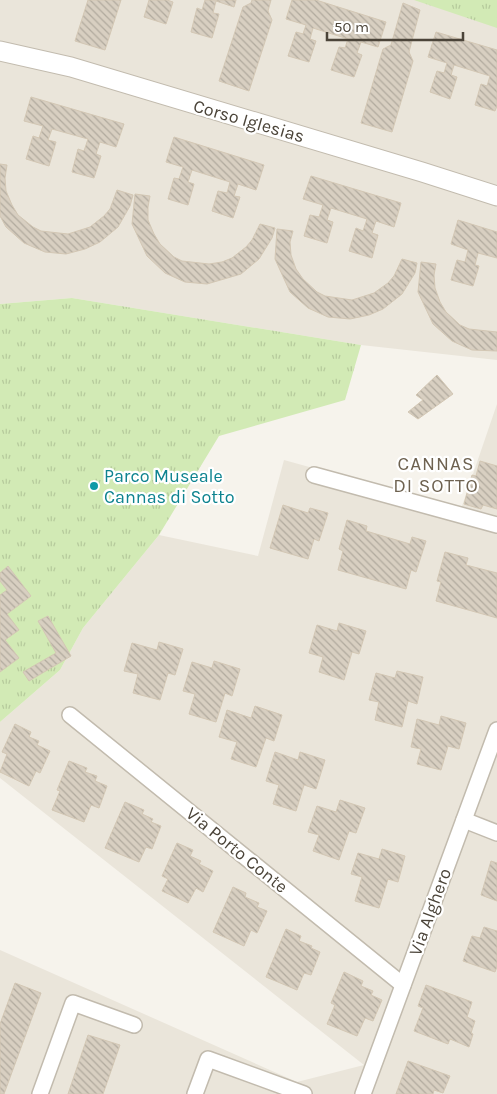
<svg xmlns="http://www.w3.org/2000/svg" width="497" height="1094" font-family="Karla,sans-serif">
	<defs>
		<pattern id="grass-tufts" width="24" height="20" patternUnits="userSpaceOnUse" patternTransform="scale(1.25)"><rect width="24" height="20" fill="#d2eab5"/><path d="M3 7l-1-3M5 7V3M7 7l1-3M15 17l-1-3M17 17v-4M19 17l1-3" fill="none" stroke="#b6ca9c"/></pattern>
		<pattern id="building-back-hatch" width="6" height="6" patternUnits="userSpaceOnUse" patternTransform="scale(1.25)"><rect width="6" height="6" fill="#d8cfc1"/><path d="M-1 5l2 2M0 0l6 6M5-1l2 2" fill="none" stroke="#b1aa9e"/></pattern>
	</defs>
	<rect width="100%" height="100%" fill="#f6f3ec"/>
	<g fill="#eae5da">
		<path d="M0,0H497V360L361,345L72,298L0,304Z"/>
		<path d="M497,404V1094H0V950L297,1082L364,1065L0,778V722L60,670L83,628L159,535L258,556L284,460L461,509Z"/>
	</g>
	<g fill="url(#grass-tufts)">
		<path d="M414,0H497V28Z"/>
		<path d="M72,298L361,345L345,400L219,436L159,535L83,628L60,670L0,722V304Z"/>
	</g>
	<g fill="url(#building-back-hatch)" stroke="#d3c7b4">
		<path d="M88,0H121L105,50L75,41Z"/>
		<path d="M149,0H167L173,2L166,24L144,17Z"/>
		<path d="M205,0H236L234,7L216,1L213,13L219,14L212,38L191,32L197,8L202,10Z"/>
		<path d="M252,0H271L268,11L272,20L249,91L219,81L243,7L251,3Z"/>
		<path d="M292,0H316L386,22L378,47L361,42L357,53L362,55L354,77L331,70L339,47L345,48L348,39L313,28L310,39L316,41L309,62L288,56L296,32L303,34L306,25L286,19Z"/>
		<path d="M403,3L420,10L409,52L413,61L392,132L361,123L383,49L391,45Z"/>
		<path d="M436,32L497,50V106L495,111L475,105L481,84L487,86L490,76L454,65L451,75L457,77L450,99L430,92L437,71L444,73L447,63L428,57Z"/>
		<path d="M31,97L124,124L116,147L100,142L96,154L101,156L94,178L72,172L78,149L84,151L88,139L52,129L48,140L56,142L49,166L26,159L33,136L39,138L43,126L24,121Z"/>
		<path d="M174,137L264,165L256,190L238,184L234,196L240,197L233,218L212,211L218,191L227,193L230,182L192,170L188,182L194,184L188,205L168,199L174,178L179,179L183,167L166,162Z"/>
		<path d="M0,164L7,165L5,178L6,191L12,205L18,215L33,227L41,231L68,234L90,227L104,216L110,209L117,190L133,195L130,206L118,227L100,242L85,249L66,254L45,252L24,243L6,227L0,216Z"/>
		<path d="M311,176L401,203L394,227L376,221L372,233L378,235L372,258L349,251L356,228L363,231L367,219L331,208L327,220L333,222L327,243L304,236L310,215L319,217L323,205L303,199Z"/>
		<path d="M135,194L150,196L148,207V220L154,234L160,244L174,257L182,261L209,264L222,262L232,258L246,247L252,240L260,224L275,228L272,238L259,259L241,274L207,284L185,282L165,273L147,256L132,224Z"/>
		<path d="M458,220L497,232V258L478,253L475,265L479,266L473,286L451,280L457,260L465,262L468,250L451,244Z"/>
		<path d="M277,229L293,231L290,242L291,255L296,269L303,279L317,292L325,296L352,300L374,293L388,283L394,276L402,259L417,263L415,273L402,294L383,309L369,315L350,319L328,317L308,308L290,292L275,259Z"/>
		<path d="M421,262L436,264L434,275L435,288L440,302L446,312L460,325L469,329L497,332V351L472,350L452,341L433,324L418,292Z"/>
		<path d="M437,375L453,394L418,419L408,412L423,400L416,395Z"/>
		<path d="M480,461L497,466V509L483,505L481,509L464,504L472,475L476,476Z"/>
		<path d="M283,505L308,513L310,508L328,513L319,541L314,539L308,559L270,548Z"/>
		<path d="M347,520L367,526L366,531L410,544L412,537L426,541L416,572L411,570L406,589L338,570L343,551L339,549Z"/>
		<path d="M445,552L468,558L466,565L497,573V618L436,601L441,582L437,581Z"/>
		<path d="M8,566L31,596L7,614L19,630L5,640L19,658L0,672V595L7,590L0,581V573Z"/>
		<path d="M48,616L71,656L29,681L23,672L56,653L38,621Z"/>
		<path d="M339,623L366,631L359,654L352,652L344,680L319,672L323,657L309,653L317,625L337,631Z"/>
		<path d="M159,642L183,649L175,675L168,673L160,700L133,693L138,674L124,671L132,643L157,650Z"/>
		<path d="M214,661L240,669L232,696L225,693L216,722L189,714L195,694L183,691L192,662L212,668Z"/>
		<path d="M397,671L423,677L417,704L408,701L402,727L375,720L379,702L369,700L376,673L395,678Z"/>
		<path d="M255,706L282,715L274,741L266,738L256,767L231,759L237,742L219,737L227,710L251,718Z"/>
		<path d="M441,716L466,723L459,749L448,746L441,770L417,764L421,749L411,747L417,719L439,725Z"/>
		<path d="M15,724L31,732L29,737L39,741L37,745L50,751L40,773L36,771L29,786L0,772L7,754L2,752Z"/>
		<path d="M275,752L298,760L300,752L325,760L316,789L304,785L296,811L273,804L279,785L266,781Z"/>
		<path d="M69,761L87,768L85,772L97,776L95,781L107,786L99,808L91,805L84,822L52,810L60,791L57,790Z"/>
		<path d="M340,800L365,808L356,833L349,831L339,860L313,851L319,835L308,832L317,806L336,812Z"/>
		<path d="M125,802L144,810L142,814L153,819L151,822L161,826L152,849L146,847L139,862L105,848Z"/>
		<path d="M177,843L193,850L190,856L201,861L199,864L213,871L203,892L196,888L188,903L162,891L168,879L162,876Z"/>
		<path d="M382,849L405,856L398,882L388,879L379,908L355,901L362,877L351,874L358,853L379,859Z"/>
		<path d="M491,861L497,863V901L481,895Z"/>
		<path d="M233,887L246,893L245,897L259,903L257,907L267,911L257,933L251,930L244,946L213,932Z"/>
		<path d="M484,927L497,931V967L495,972L463,961L472,936L480,938Z"/>
		<path d="M286,929L301,936L299,941L312,946L311,948L320,952L311,975L304,973L297,990L266,977Z"/>
		<path d="M344,972L363,981L361,986L373,991L371,995L382,1000L373,1021L365,1018L357,1036L327,1024L335,1005L331,1003Z"/>
		<path d="M15,983L41,993L4,1094H0V1024Z"/>
		<path d="M426,985L472,1002L467,1017L475,1021L471,1033L473,1034L469,1047L450,1039L448,1044L414,1031L423,1008L418,1006Z"/>
		<path d="M88,1035L120,1045L103,1094H68Z"/>
		<path d="M408,1061L450,1076L443,1093L434,1090L433,1094H396Z"/>
	</g>
	<g fill="none" stroke-linecap="round" stroke-linejoin="round">
		<defs>
			<g id="minor">
				<path d="M314,475L497,525"/>
				<path d="M70,715L403,985"/>
				<path d="M464,820L497,833"/>
				<path d="M40,1094L73,1003L134,1025"/>
				<path d="M195,1094L208,1059L304,1094"/>
				<path d="M363,1094L497,730"/>
			</g>
			<path id="tertiary" d="M0,51L71,67L422,172L497,196"/>
		</defs>
		<use href="#minor" stroke="#c2bbae" stroke-width="18"/>
		<use href="#tertiary" stroke="#c2bbae" stroke-width="21"/>
		<use href="#minor" stroke="#fff" stroke-width="15"/>
		<use href="#tertiary" stroke="#fff" stroke-width="19"/>
	</g>
	<circle fill="#0f9aa8" stroke="#fff" stroke-width="2" cx="94" cy="486" r="5"/>
	<g text-anchor="middle" dominant-baseline="central" stroke-width="4.5" stroke-linejoin="round" paint-order="stroke">
		<g font-size="18" fill="#4b4439" stroke="#fff">
			<text transform="translate(249 121) rotate(16)">Corso Iglesias</text>
			<text transform="translate(237 850) rotate(39)">Via Porto Conte</text>
			<text transform="translate(430 912) rotate(-70)">Via Alghero</text>
		</g>
		<g font-size="18" fill="#0d838f" stroke="#fff" text-anchor="start">
			<text x="104" y="476">Parco Museale<tspan x="104" dy="21">Cannas di Sotto</tspan></text>
		</g>
		<g font-size="19" letter-spacing="1" fill="#6e6250" stroke="#fff">
			<text x="436" y="464">CANNAS<tspan x="436" dy="22">DI SOTTO</tspan></text>
		</g>
	</g>
	<path d="M327 32v8h136v-8" fill="none" stroke="#4b4439" stroke-width="2.5"/>
	<text x="334" y="32" font-size="15" fill="#4b4439" stroke="#ffffff" stroke-width="4" paint-order="stroke">50 m</text>
</svg>
